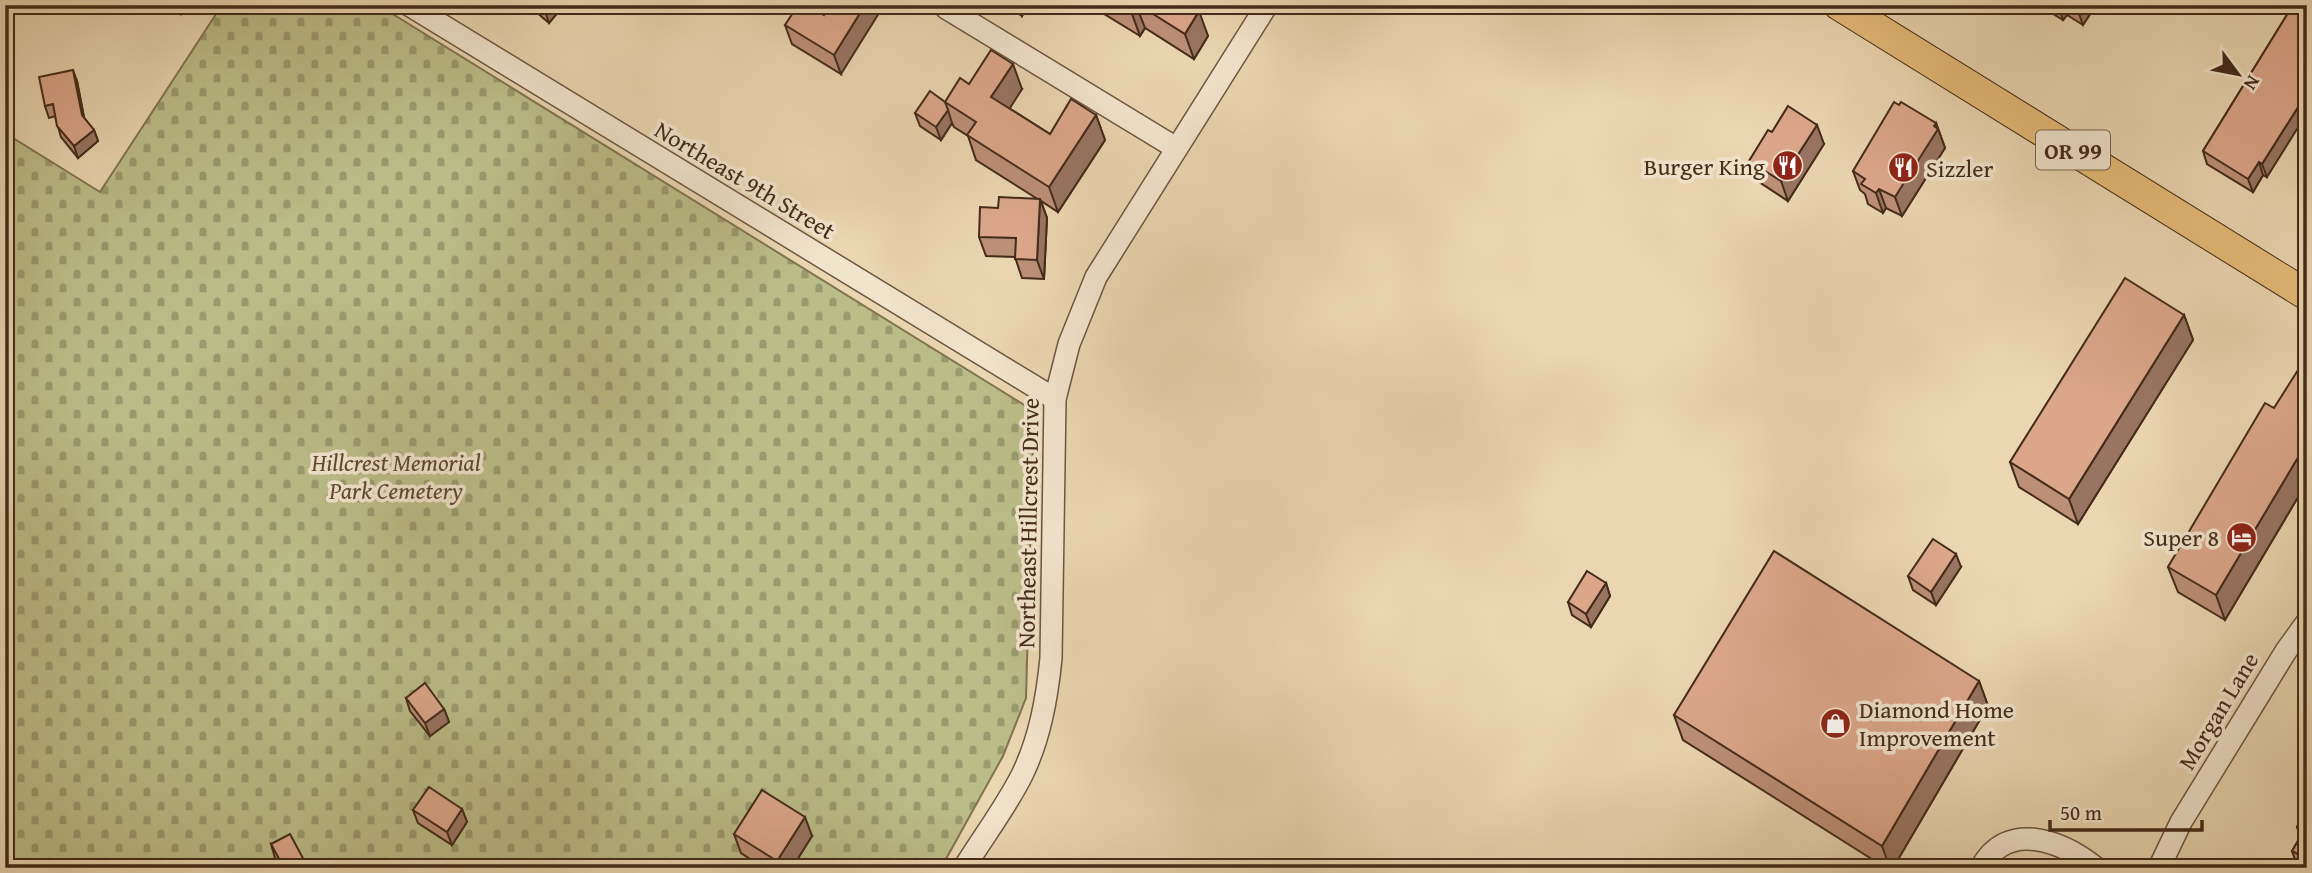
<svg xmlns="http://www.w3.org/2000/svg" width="2312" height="873" font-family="'Gentium Book Plus',serif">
	<defs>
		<pattern id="cemetery-stones" width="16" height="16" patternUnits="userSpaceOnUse" patternTransform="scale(1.75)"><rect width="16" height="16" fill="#bbbd89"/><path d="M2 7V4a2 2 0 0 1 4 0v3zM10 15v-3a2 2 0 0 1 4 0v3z" fill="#9a9a6f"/></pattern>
	</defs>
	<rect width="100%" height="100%" fill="#ead6b1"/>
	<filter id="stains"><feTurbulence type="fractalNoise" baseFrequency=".00286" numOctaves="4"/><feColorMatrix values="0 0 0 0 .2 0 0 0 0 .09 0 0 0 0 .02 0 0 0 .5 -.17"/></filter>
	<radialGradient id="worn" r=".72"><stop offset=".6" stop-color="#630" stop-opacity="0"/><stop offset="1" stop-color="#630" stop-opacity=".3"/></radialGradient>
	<path fill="url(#cemetery-stones)" stroke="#807451" stroke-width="2" d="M222,5H378L1034,411L1026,698L1003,756L941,868H5V133L100,192Z"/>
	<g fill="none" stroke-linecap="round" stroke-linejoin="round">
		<defs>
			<g id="minor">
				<path d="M409,5L1055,399"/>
				<path d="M946,8L1176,148"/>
				<path d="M964,868C983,837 1006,807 1022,775C1040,738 1047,698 1051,658L1055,399L1069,344L1096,277L1267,5"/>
				<path d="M1981,868C2007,819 2062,841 2096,868"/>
				<path d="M2159,868L2181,822L2286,651L2307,622"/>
			</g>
			<path id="highway" d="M1839,5L2307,295"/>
		</defs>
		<use href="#minor" stroke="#6e563f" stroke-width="24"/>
		<use href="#highway" stroke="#442b19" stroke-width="32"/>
		<use href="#minor" stroke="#f1e4cc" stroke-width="21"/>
		<use href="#highway" stroke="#e5bb78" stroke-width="30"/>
	</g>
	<g fill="#bc8f77" stroke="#442b19" stroke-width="2">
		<path d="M167,5H187L181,14Z"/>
		<path d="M528,5H564L549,23Z"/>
		<path d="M1005,5H1028L1022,16Z"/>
		<path d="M1099,5H1189L1208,36L1194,59L1145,28L1140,36L1101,12Z"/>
		<path d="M2044,5H2096L2083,25L2067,15L2063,20L2045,9Z"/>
		<path d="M2293,5L2267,177L2263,175L2253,192L2207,164L2203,151Z"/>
		<path d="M824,15L841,74L792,44L785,25Z"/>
		<path d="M77,81L84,118L94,130L98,141L78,158L61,137L55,116L49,118L45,106Z"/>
		<path d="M969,84L1022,89L1009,108L1050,134L1096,115L1105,140L1058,212L1041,201L1047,218L1044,279L1022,278L1015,257L986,256L979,237L998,208L1036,198L976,160L968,136L954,127L952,123L941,140L920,126L915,113L945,102Z"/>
		<path d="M1936,123L1945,148L1902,216L1886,208L1883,213L1868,204L1865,194L1860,190L1853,171Z"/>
		<path d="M1772,132L1824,144L1788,201L1756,180L1749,161Z"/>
		<path d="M2184,315L2193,340L2078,524L2019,487L2010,462Z"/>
		<path d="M2307,375V482L2225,620L2178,592L2168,567L2274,408Z"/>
		<path d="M1961,567L1936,605L1913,590L1908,576Z"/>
		<path d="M1606,583L1610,596L1591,627L1572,615L1568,602Z"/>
		<path d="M1979,681L1988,706L1893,868H1886L1683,740L1674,715Z"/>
		<path d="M406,698L444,709L449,722L430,736L410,711Z"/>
		<path d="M462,809L467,822L452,845L418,823L413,810Z"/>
		<path d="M2307,810V868H2298L2292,851L2300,837L2297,827Z"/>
		<path d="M734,834L812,836L792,868H764L741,853Z"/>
		<path d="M271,844L305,862L307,868H281L275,858Z"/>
	</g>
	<g fill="#997461" stroke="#442b19" stroke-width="2">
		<path d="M178,5H187L181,14Z"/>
		<path d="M543,5H564L549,23Z"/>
		<path d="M865,5H884L841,74L834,55Z"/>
		<path d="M1018,5H1028L1022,16Z"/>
		<path d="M1134,5H1136L1145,28L1140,36L1131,11Z"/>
		<path d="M2058,5H2063L2067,15L2063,20Z"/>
		<path d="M2076,5H2096L2083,25Z"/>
		<path d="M1199,11L1208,36L1194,59L1185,34Z"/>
		<path d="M1013,64L1022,89L1001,122L991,97Z"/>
		<path d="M73,70L77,81L86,127L82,115Z"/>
		<path d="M2307,93V113L2267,177L2262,164Z"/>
		<path d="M948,110L952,123L941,140L936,127Z"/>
		<path d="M1096,115L1105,140L1058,212L1049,187Z"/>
		<path d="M1936,123L1945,148L1902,216L1895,197Z"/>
		<path d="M1817,125L1824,144L1788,201L1781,181Z"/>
		<path d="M94,130L98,141L78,158L74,146Z"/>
		<path d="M2259,162L2263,175L2253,192L2248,179Z"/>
		<path d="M1879,189L1886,208L1883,213L1876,193Z"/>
		<path d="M1040,199L1047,218L1044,279L1037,260Z"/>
		<path d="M2184,315L2193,340L2078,524L2069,499Z"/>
		<path d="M2306,444L2307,447V482L2225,620L2216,595Z"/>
		<path d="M1956,554L1961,567L1936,605L1931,592Z"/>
		<path d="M1606,583L1610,596L1591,627L1586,614Z"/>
		<path d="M1979,681L1988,706L1893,868H1890L1882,846Z"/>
		<path d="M444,709L449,722L430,736L425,723Z"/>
		<path d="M462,809L467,822L452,845L447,832Z"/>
		<path d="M805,817L812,836L792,868H780L777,861Z"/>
	</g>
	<g fill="#dba68a" stroke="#442b19" stroke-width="2">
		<path d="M798,5H808L824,15L830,5H865L834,55L785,25Z"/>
		<path d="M1122,5H1134L1131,11Z"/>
		<path d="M1139,5H1189L1199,11L1185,34Z"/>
		<path d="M2293,5H2307V93L2262,164L2259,162L2248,179L2203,151Z"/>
		<path d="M991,50L1013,64L991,97L1050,134L1071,99L1096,115L1049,187L967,135L976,122L945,102L960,78L969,84Z"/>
		<path d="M73,70L82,115L94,130L74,146L57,126L53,104L45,106L39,77Z"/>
		<path d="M930,91L945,102L948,110L936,127L915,113Z"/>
		<path d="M1894,102L1899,105L1901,102L1936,123L1934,126L1938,129L1895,197L1879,189L1876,193L1861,184L1865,179L1853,171Z"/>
		<path d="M1788,106L1817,125L1781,181L1749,161L1768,130L1772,132Z"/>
		<path d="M999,197L1040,199L1037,260L1015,259L1016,238L979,237L980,207L998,208Z"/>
		<path d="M2125,278L2184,315L2069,499L2010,462Z"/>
		<path d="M2298,370L2307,375V444H2306L2216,595L2168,567L2265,403L2274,408Z"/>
		<path d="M1933,539L1956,554L1931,592L1908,576Z"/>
		<path d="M1774,551L1979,681L1882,846L1674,715Z"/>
		<path d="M1587,571L1606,583L1586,614L1568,602Z"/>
		<path d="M425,683L444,709L425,723L406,698Z"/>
		<path d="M429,787L462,809L447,832L413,810Z"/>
		<path d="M762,790L805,817L777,861L734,834Z"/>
		<path d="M2307,810V859L2292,851L2304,831L2297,827Z"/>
		<path d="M290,834L305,862L294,868H284L271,844Z"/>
	</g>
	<defs>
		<symbol id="restaurant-disc" viewBox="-11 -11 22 22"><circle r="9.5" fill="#8f2418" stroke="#f1e4cc"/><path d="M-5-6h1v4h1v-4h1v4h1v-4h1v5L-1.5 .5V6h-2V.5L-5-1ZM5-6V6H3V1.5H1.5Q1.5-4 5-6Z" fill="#fff"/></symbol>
		<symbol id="hotel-disc" viewBox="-11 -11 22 22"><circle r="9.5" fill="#8f2418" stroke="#f1e4cc"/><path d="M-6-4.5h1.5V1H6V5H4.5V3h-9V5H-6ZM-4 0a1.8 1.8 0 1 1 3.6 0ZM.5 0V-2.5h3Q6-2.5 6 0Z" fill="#fff"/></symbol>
		<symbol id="shop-disc" viewBox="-11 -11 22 22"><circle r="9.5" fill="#8f2418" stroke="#f1e4cc"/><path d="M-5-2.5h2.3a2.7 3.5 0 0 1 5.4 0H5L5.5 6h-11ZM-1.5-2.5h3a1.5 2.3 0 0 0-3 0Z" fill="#fff"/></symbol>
	</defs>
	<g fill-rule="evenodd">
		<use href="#restaurant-disc" x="1770" y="148" width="35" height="35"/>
		<use href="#restaurant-disc" x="1886" y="150" width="35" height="35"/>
		<use href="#hotel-disc" x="2224" y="520" width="35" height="35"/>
		<use href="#shop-disc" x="1818" y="706" width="35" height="35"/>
	</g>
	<g text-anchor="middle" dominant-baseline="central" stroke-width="7" stroke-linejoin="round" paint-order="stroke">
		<rect fill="#f1e4cc" stroke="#78624f" stroke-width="2" x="2036" y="130.5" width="74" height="39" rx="5"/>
		<g font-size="23" font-weight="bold" fill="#442b19">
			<text x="2073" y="150">OR 99</text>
		</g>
		<g font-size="24" fill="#442b19" stroke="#f1e4cc" text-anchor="end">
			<text x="1765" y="166">Burger King</text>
			<text x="1926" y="168" text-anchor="start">Sizzler</text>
			<text x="2219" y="537">Super 8</text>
			<text x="1859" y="709" text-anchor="start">Diamond Home<tspan x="1859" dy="28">Improvement</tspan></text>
		</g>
		<g font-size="24" fill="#442b19" stroke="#f1e4cc">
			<text transform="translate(745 180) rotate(31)">Northeast 9th Street</text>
			<text transform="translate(1028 523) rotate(-89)">Northeast Hillcrest Drive</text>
			<text transform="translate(2218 711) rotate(-59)">Morgan Lane</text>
		</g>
		<g font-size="24" font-style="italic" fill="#5c482f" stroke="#f1e4cc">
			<text x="396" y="462">Hillcrest Memorial<tspan x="396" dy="28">Park Cemetery</tspan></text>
		</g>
	</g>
	<rect width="2312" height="873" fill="none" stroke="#ead6b1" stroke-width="28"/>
	<rect x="7" y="7" width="2298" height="859" fill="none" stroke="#442b19" stroke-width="3.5"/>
	<rect x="14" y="14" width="2284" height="845" fill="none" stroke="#442b19" stroke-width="2"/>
	<g transform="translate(2238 74) rotate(122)" stroke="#f1e4cc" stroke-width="5" paint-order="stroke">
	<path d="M0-5L12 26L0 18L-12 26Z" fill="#442b19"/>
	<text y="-10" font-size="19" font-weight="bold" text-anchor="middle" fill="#442b19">N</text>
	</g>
	<path d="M2050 820v10h152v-10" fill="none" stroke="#442b19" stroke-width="3.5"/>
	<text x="2060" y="820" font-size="21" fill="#442b19" stroke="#f1e4cc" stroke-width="5" paint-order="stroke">50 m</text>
	<rect width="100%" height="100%" filter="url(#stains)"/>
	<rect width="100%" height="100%" fill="url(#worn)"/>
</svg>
